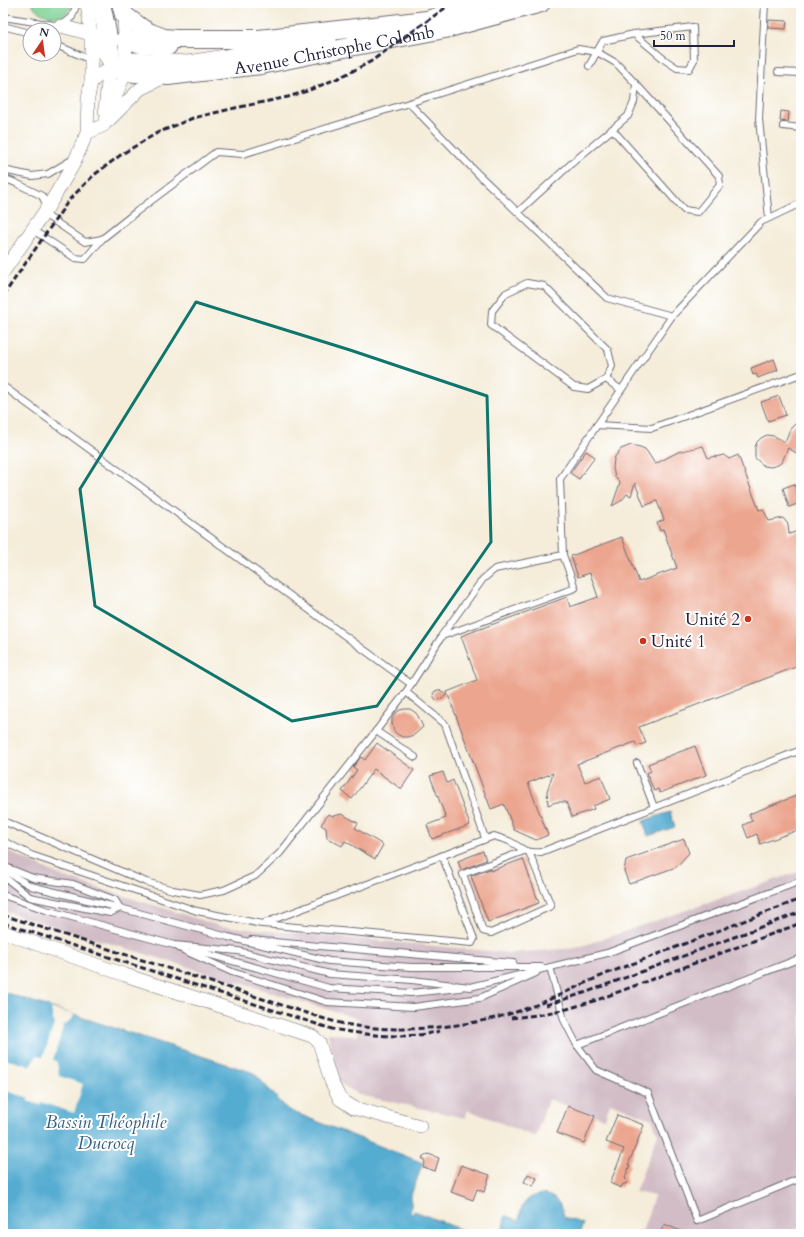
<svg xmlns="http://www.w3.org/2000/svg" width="804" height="1237" font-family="Cardo,serif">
	<rect width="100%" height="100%" fill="#fff"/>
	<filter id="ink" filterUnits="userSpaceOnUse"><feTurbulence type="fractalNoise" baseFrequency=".025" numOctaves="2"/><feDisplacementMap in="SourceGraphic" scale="8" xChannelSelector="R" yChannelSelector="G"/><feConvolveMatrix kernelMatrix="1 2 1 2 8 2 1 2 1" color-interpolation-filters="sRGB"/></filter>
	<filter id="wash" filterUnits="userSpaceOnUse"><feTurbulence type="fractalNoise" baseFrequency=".012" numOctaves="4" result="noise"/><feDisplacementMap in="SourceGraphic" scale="16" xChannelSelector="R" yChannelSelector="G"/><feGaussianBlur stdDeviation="0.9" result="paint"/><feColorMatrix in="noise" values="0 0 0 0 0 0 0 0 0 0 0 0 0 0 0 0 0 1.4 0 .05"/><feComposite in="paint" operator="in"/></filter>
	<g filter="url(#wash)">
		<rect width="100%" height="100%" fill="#f5edda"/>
		<path fill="#d2bdc6" d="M3,849L64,877L220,926L510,953L576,948L801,871V1234H641L648,1215L654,1196L635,1192L658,1134L652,1119L610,1103L605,1119L548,1099L536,1137L468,1110L465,1118L360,1095L339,1083L328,1033L358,1036L359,1019L3,911Z"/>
		<path fill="#7fd295" stroke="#507a68" d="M31,3H74V5L62,17C47,16 40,16 31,3Z"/>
		<g fill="#54acd1" stroke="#3b6786">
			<path d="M670,812L675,827L648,836L643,821Z"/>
			<path d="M3,992L254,1073L288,1110L423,1163L411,1195V1209L410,1212L413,1213L414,1211L472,1234H3Z"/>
			<path d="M542,1194C555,1195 562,1204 564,1217L583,1224L579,1234H501L503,1228L505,1216H506L520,1221C519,1206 527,1196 542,1194Z"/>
		</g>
		<path fill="#f5edda" d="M51,1008L75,1015L66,1025L64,1024L53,1060L57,1061L59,1076L83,1084L74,1113L41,1102V1105L27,1101L29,1098L3,1090V1058L29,1066L38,1055L43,1057L55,1022L53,1021Z"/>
		<g id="blocks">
			<g fill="#eca68f">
				<path d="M769,20L787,21L786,29L768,28Z"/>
				<path d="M781,111L789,112L788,122L780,121Z"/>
				<path d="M774,359L778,370L758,378L756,374L753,375L751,368Z"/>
				<path d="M779,396L786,415L768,421L761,402Z"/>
				<path d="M801,422V456L788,448L782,462L778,465L771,467L764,466L755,458V447L757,442L761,438L767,435L774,436L785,442L790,429L795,424Z"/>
				<path d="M631,445L640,447L645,449L648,453L655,464L678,452L703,446L708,458L715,456V457L724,455L729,459L738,455L759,510L763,509L769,521L783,518L788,524L789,534L801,530V665L639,727L646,743L637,746L635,742L577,764L585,782L601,776L610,799L593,806L594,809L572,817L566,802H556L548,805L547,791L553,773L528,783L548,835L536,840L514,830L504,804L491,809L447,692L477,680L461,636L567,597L570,607L598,597L590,573L578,577L571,556L622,537L639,582L677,568L663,529L660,531L657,523L664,520L657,501L644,506L635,483L631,496L627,494L621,501L612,506L620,483L615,476L613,469L614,458L621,449Z"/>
				<path d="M586,451L595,457L579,479L570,473Z"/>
				<path d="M794,484L797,493L801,492V500L799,501L800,503L789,507L783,488Z"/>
				<path d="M438,690H440L447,695L440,699L436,700L434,697L433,694L435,691Z"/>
				<path d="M405,709H410L416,713L418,716L423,727L414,735L407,737H402L397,734L394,731L392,724V719L396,713L400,710Z"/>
				<path d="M377,743L414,770L401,789L374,769L352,799L342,791L357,770L353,767L361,757L365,760Z"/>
				<path d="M695,746L706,775L660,793L658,789L654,791L647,773L651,771L648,764Z"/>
				<path d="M443,772L447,783L453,780L470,825L432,839L427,825L446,818L430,776Z"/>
				<path d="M801,794V829L760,844L757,834L748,838L743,825L752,821L749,814Z"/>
				<path d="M328,814L333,816L342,814L358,823L355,828L383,845L375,859L345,841L342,846L327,838L326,828L321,825Z"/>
				<path d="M684,839L689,853L676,867L629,884L624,871L626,860Z"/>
				<path d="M483,851L486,860L461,870L458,861Z"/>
				<path d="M523,859L539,903L488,922L471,876L490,869V871Z"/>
				<path d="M568,1106L595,1116L584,1143L557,1133Z"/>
				<path d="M617,1115L644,1125L628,1165H630L625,1177L627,1183L622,1185L621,1188L610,1183L624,1149L606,1142Z"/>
				<path d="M428,1154L439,1158L435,1171L423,1167L425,1162L422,1158Z"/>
				<path d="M461,1165L490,1175L484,1192L477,1189L473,1200L451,1192Z"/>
				<path d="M528,1174L537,1178L533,1186L524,1182Z"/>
				<path d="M664,1224L688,1234H660Z"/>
			</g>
		</g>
	</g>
	<g filter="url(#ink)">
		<use href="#blocks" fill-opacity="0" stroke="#6c6973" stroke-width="1"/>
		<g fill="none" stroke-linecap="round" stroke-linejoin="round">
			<defs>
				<g id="lane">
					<path d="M765,3L759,119L769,218"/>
					<path d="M3,17L61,26L72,17L77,3"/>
					<path d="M3,26L30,33"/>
					<path d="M54,44L91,60"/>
					<path d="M589,66L603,41L634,34L693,27L694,60L689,69L677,68L665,60L634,34"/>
					<path d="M778,72L801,73"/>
					<path d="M409,103L578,49L597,52L616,63L636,84L634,102L628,116L572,163L518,212"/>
					<path d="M783,126L801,128"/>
					<path d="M612,129L684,210L698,212L720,185L719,176L636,84"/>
					<path d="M3,170L32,176L48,174L73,159"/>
					<path d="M3,178L16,183L42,196L47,206"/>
					<path d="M44,214L85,242L102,239L136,212L216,152L243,154L409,103L478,174L607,298L672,316"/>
					<path d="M33,230L75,258L85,259L102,239"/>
					<path d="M606,379L588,389L574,387L491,325L492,311L506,293L527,283L544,286L608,350L612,366L606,379L621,390"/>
					<path d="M3,386L411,684"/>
					<path d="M597,425L652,428L801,374"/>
					<path d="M442,635L483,579L495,569L563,555"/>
					<path d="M406,692L376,731L415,757"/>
					<path d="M637,763L654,807"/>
					<path d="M3,821L146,882L173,890L200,895L224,890L255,876L280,853L376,731"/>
					<path d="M485,838L445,724L406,692L442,636L575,588L563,555L560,479L672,316L761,222L801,203"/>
					<path d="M3,841L31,855L197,911L262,924L494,836C499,838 504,839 509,841C525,849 521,853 541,852L801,750"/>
					<path d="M524,851L463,874L483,931L491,933L551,906L529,852"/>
					<path d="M3,866L33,878L73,884L115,900L120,908L228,937L329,961L411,967H541"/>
					<path d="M3,870L31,886L120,908"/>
					<path d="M3,876L30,897L110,913L120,908"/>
					<path d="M3,895L46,910L174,945L238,951L330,974L412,980L470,987L607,953L801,881"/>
					<path d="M263,924L472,943L474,939L442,855"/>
					<path d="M251,940L513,963"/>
					<path d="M179,948L232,972L327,1002L414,1007L480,998L536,973"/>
					<path d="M193,950L329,988L411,993L460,988"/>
					<path d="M550,967L564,1020L577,1045L596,1070L648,1093L697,1221L801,1178"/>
					<path d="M577,1045L801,958"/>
				</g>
				<g id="street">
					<path d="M61,26L98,36"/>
					<path d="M91,35L112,66L108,82L105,111"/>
					<path d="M91,82C104,71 117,61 135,59L188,62L330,39"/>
					<path d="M108,121L140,89L166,76"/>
					<path d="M87,133L104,125L122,80L126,60L124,15"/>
					<path d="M3,272L48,207L73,165L87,133L88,98L91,82V35L87,3"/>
					<path d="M3,932L125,975L312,1036L319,1042L331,1081L340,1099L354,1108L420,1126"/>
				</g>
				<g id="secondary">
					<path id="s1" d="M101,3L108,37L112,66L125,72L168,76L261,65L334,50L445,29L541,3"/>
					<path d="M121,3L124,15L143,29L151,33L164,38L176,39H259L427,20L482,3"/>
					<path d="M125,39L141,44L168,46"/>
				</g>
			</defs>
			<use href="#lane" stroke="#6c6973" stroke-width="8"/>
			<use href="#street" stroke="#6c6973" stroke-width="14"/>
			<use href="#secondary" stroke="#6c6973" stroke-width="20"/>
			<use href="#lane" stroke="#fff" stroke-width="6"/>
			<use href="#street" stroke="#fff" stroke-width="13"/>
			<use href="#secondary" stroke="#fff" stroke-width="18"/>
			<g stroke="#22223b" stroke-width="3" stroke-dasharray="6 3" stroke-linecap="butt">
				<path d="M3,296L69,200L94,175L122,154L157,133L193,118L235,108L288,97L307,91L341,77L370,62L452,3"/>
				<path d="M3,915L325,1019C333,1021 342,1024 351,1025C400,1034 472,1027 519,1011C551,1001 580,984 611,972C674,948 738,923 801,899"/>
				<path d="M3,923L332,1029C368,1035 404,1040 440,1031"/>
				<path d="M546,1005L587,992L801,912"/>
				<path d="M511,1018L537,1015L567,1009L597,1000L801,923"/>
			</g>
		</g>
	</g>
	<path fill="none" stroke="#0f766e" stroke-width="3" stroke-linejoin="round" d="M196,302L350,350L487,396L491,542L377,706L292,721L95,606L80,489Z"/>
	<g fill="#c8321e" stroke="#fff" stroke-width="1.5">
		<circle cx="748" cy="619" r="4"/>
		<circle cx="643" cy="641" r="4"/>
	</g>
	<g text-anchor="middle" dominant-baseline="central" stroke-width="4" stroke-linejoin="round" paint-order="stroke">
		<g font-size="17" fill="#22223b" stroke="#fff">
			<text stroke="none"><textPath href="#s1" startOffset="290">Avenue Christophe Colomb</textPath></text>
		</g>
		<g font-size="17" fill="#22223b" stroke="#fff" text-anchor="end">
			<text x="740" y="619">Unité 2</text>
			<text x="651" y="641" text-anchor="start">Unité 1</text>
		</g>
		<g font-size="18" font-style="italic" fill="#38607e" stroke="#fff">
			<text x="106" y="1122">Bassin Théophile<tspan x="106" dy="21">Ducrocq</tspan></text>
		</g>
	</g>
	<rect width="804" height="1237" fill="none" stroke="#fff" stroke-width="16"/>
	<g transform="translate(42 42) rotate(13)"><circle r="19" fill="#ffffff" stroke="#a7a7b1"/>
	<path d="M0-3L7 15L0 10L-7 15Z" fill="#c8321e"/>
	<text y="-6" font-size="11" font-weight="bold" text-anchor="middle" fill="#22223b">N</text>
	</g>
	<path d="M654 40v6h80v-6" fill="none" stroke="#22223b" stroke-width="2"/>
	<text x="660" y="40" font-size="12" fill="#22223b" stroke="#ffffff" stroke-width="3" paint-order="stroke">50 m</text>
</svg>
